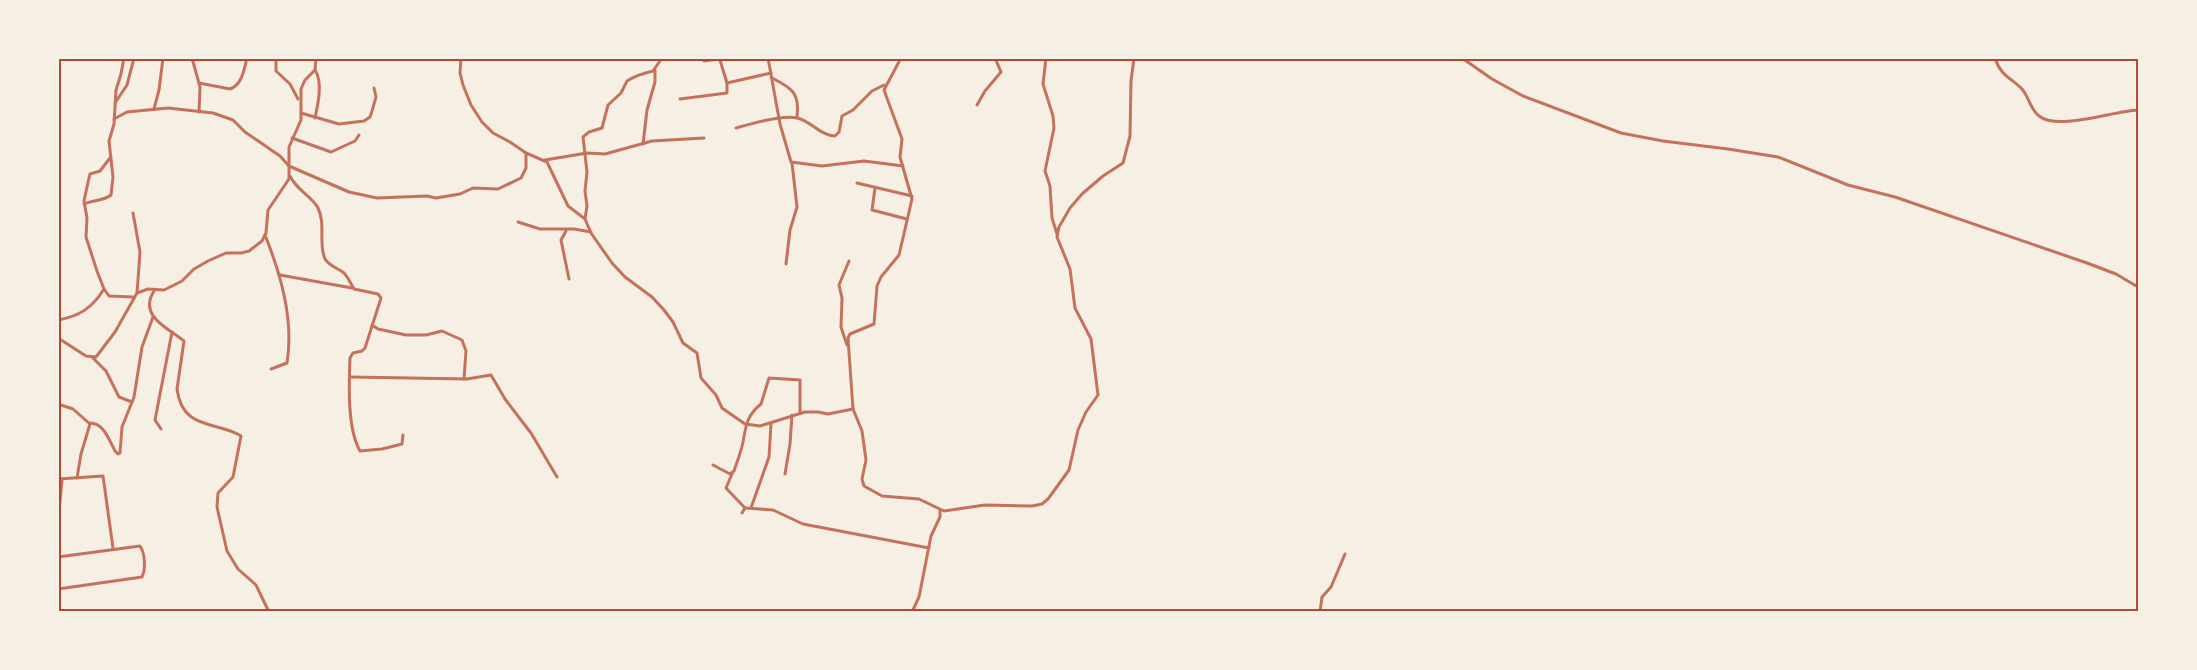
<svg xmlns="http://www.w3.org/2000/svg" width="2197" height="670" font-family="Literata,serif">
	<rect width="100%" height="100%" fill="#f6efe4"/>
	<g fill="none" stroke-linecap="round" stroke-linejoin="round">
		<g stroke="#c5725c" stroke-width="3">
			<path d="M192,58L200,87L199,112"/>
			<path d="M276,58V71L290,84L298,99"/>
			<path d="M461,58L460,73L463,85L471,105L482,122L493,133L510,142L526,153L547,162L568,206L585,219L591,233L612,263L625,277L652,297L664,310L673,322L683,343L697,353L701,378L716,395L722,408L745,424L760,426L805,412H818L828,414L853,409"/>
			<path d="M768,58L780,124L791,162L822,166L864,161L903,166"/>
			<path d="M901,58L884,90L902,139L900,157L912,199L899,255L881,277L877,286L874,324L850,334L848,338L853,409L862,431L866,460L862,479L864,486L882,496L919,499L944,511L985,505L1032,506L1042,504L1048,499L1069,470L1078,430L1086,412L1098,395L1091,339L1075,308L1070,269L1057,237L1059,227L1070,208L1082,194L1103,176L1123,163L1130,136L1131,81L1134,58"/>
			<path d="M1046,58L1043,84L1053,116L1054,128L1045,171L1050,186L1052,218L1057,234"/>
			<path d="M1462,58L1492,79L1523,96L1621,133L1663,141L1728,149L1778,157L1848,185L1895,197L2087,263L2116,274L2138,287"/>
			<path d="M1995,58C2000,75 2011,78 2022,89C2029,97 2030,109 2039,116C2058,131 2113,111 2138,110"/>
			<path d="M704,61L725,58"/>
			<path d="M772,78C792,88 800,93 797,117"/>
			<path d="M199,83L230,89C242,85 244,70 247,58"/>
			<path d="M727,83L771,73"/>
			<path d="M680,99L727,93V83L720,60"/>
			<path d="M115,103L127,85L134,58"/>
			<path d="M977,105L985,91L1001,72L995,58"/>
			<path d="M154,109L159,90L163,58"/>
			<path d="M301,113L339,124L364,121L370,117L372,111L376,97L374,88"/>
			<path d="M315,118C318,104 323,82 315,70"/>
			<path d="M114,119L127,112L168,108L213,113L233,120L245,132L280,156L289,166L349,192L377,198L427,196L436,198L460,194L473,188L498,189L521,178L526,168V153"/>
			<path d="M736,128C750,124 783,114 797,118C811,121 821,136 835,136L839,132L842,116L853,110L872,91L884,85"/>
			<path d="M292,138L331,152L355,141L359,135"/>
			<path d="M643,144L647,110L655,82V70"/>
			<path d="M110,158L100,171L90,174L89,178L84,201L87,218L86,237L97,271L104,289L109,296L133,297"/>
			<path d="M545,160L587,153L605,154L652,141L704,138"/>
			<path d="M290,176C297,191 312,196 318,208C326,224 318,243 325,259C329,266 338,268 344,273C348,277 351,284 354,289L378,294L381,298L365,348L362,351L353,353L350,358C349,383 347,429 360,451L382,449L402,444L403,435"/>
			<path d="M857,183L912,196"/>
			<path d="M875,188L872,210L907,219"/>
			<path d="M84,204C93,200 104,201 111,195L113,177L109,141L114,124L116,90L121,74L124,58"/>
			<path d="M133,213L140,252L137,293"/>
			<path d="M585,219L587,206L585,191L587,172L583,137L589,132L602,128L608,105L621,93L627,81C635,76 644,73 653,71L662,58"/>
			<path d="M518,222L540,229H574L591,232"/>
			<path d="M566,231L561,240L569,279"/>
			<path d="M265,235C281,275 294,320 287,363L271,369"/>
			<path d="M786,264L790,230L797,207L792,163"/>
			<path d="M280,275L352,288"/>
			<path d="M154,291C138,316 168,328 184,341L177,389C182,431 218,421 241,436L233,477L218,493L217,507L227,551L238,569L256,585L269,612"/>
			<path d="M58,320C80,316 92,308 104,289"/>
			<path d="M372,325L378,329L406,335H426L442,331L462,340L466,351L464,379"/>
			<path d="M58,338L86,356L96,357L115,332L137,293L148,289L164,290L182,281L194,269L208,261L226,253H241L249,251L262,241L266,233L268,210L289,179V147L301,120V89L305,80L315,70L316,58"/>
			<path d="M847,345L841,327L842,298L839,285L849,261"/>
			<path d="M93,358L106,371L119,397L132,402"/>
			<path d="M351,377L467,379L491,375L505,399L531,433L557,477"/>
			<path d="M58,404L73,409L90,424L81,454L77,478"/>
			<path d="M90,423C104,423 109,440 115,451L118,454L120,453L122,427L134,397L142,347L153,317"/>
			<path d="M161,429L155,420L172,332"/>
			<path d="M713,465L730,474L734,471C737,462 741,452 743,442C746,425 747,415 761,404L769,378L800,380V413"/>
			<path d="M732,474L726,488L745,508L742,513"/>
			<path d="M785,474L790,444L792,415"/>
			<path d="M58,479L103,476L113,548"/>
			<path d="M745,508L773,510L803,524L929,548"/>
			<path d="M751,508L769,457L771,424"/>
			<path d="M58,522L62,480"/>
			<path d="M58,557L140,546C145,553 146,569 142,577L58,589"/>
			<path d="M912,612L919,597L931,536L940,517V510"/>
			<path d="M1320,612L1322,597L1331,587L1345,554"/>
		</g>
	</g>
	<rect width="2197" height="670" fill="none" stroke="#f6efe4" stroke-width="120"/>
	<rect x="60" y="60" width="2077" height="550" fill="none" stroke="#b5482f" stroke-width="2"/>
</svg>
